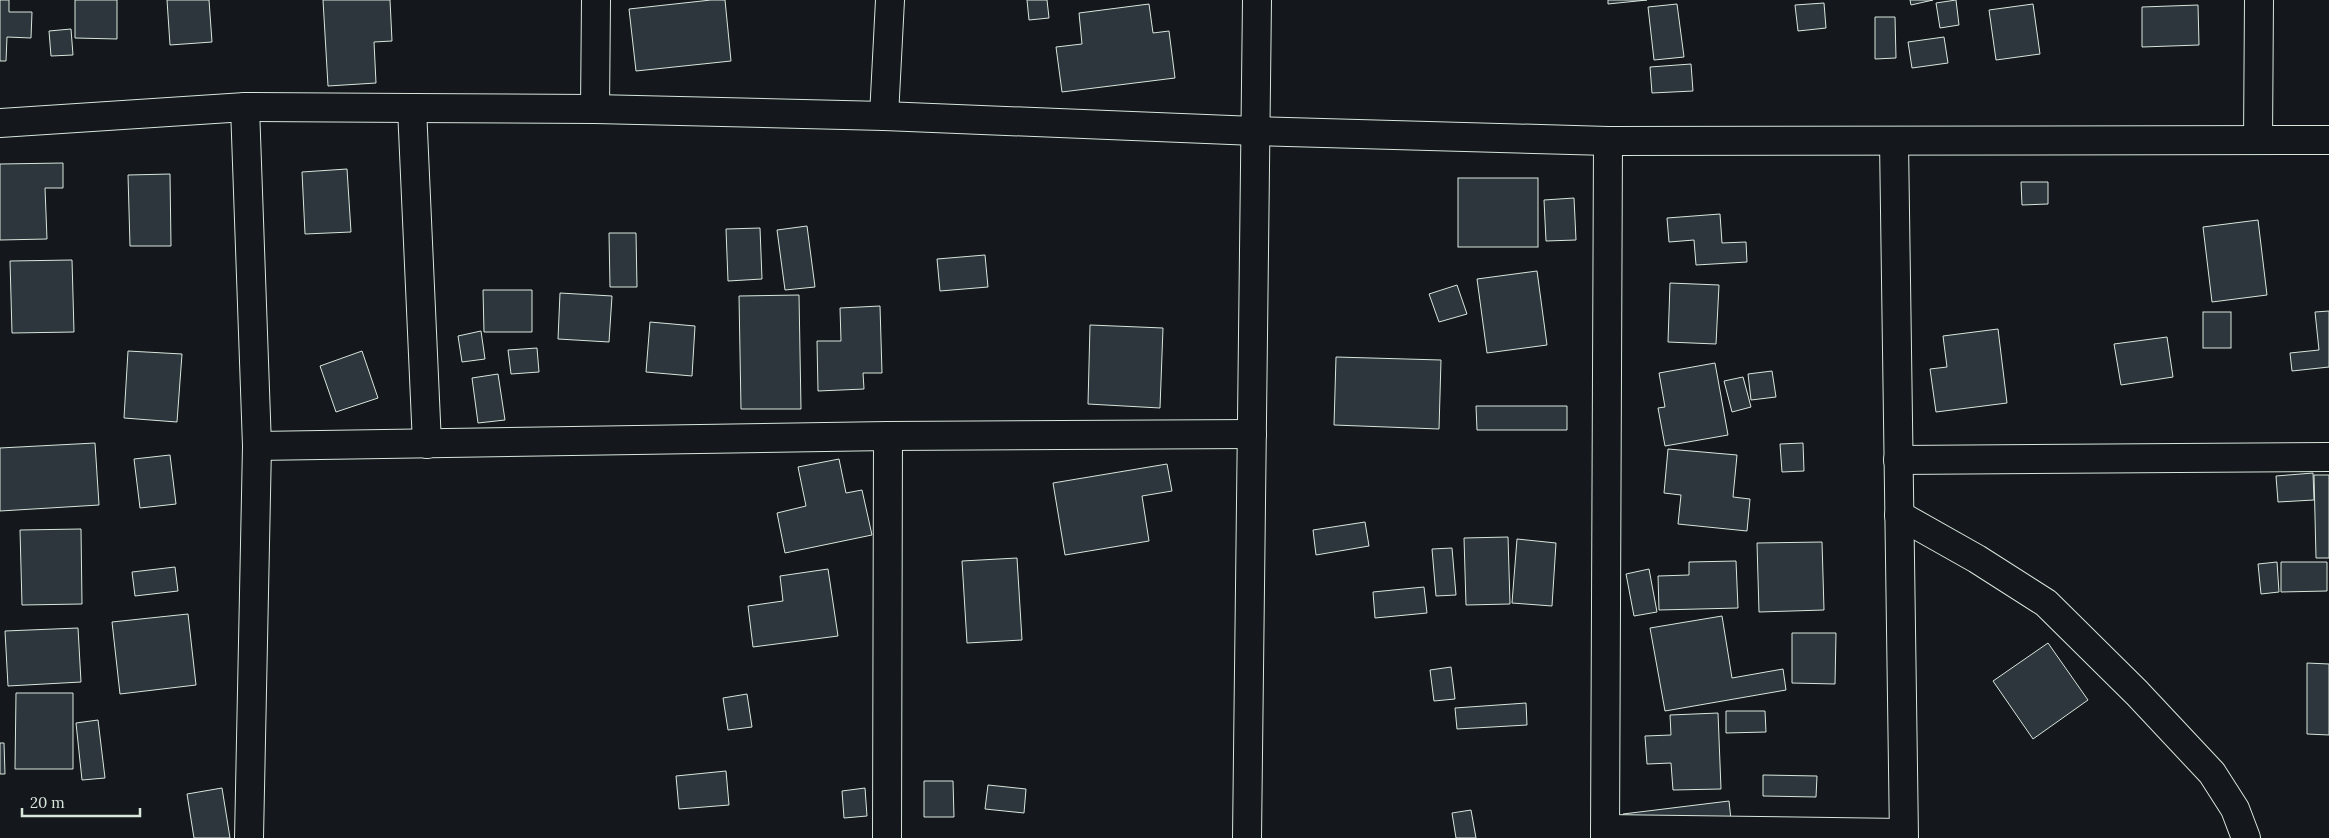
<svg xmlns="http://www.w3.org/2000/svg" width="2329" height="838" font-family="Lora,serif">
	<rect width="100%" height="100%" fill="#14181c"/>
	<g fill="#2c363c" stroke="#d8e6dc">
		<path d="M0,0H9V12H32L31,38L7,37L6,61H0Z"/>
		<path d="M75,0H117V39L75,38Z"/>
		<path d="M167,0H209L212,42L170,45Z"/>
		<path d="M323,0H390L392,41L374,42L376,83L328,86Z"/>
		<path d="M711,0H725L731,61L636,71L629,9Z"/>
		<path d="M1027,0H1047L1049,18L1029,20Z"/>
		<path d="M1608,0H1647L1608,4Z"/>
		<path d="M1910,0H1933L1911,5Z"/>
		<path d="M1956,0L1959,25L1940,28L1936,3Z"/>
		<path d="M1824,3L1826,28L1798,31L1795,5Z"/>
		<path d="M1149,4L1153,33L1169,31L1175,78L1062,92L1056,47L1082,44L1079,13Z"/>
		<path d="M1677,4L1684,57L1654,60L1648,7Z"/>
		<path d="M2033,4L2040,54L1996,60L1989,10Z"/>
		<path d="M2198,5L2199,45L2142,47V7Z"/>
		<path d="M1875,17H1895L1896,58L1875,59Z"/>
		<path d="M71,29L73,55L51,56L49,31Z"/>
		<path d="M1944,37L1948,63L1912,68L1908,42Z"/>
		<path d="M1691,64L1693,91L1652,93L1650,67Z"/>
		<path d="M63,163V188H45L47,239L0,240V164Z"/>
		<path d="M347,169L351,232L305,234L302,172Z"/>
		<path d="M170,174L171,246H130L128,175Z"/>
		<rect x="1458" y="178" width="80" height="69"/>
		<path d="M2021,182H2048V204L2022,205Z"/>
		<path d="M1574,198L1576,240L1546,241L1544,200Z"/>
		<path d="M1720,214L1722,243L1746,242L1747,262L1696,265L1694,240L1669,242L1667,218Z"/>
		<path d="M2258,220L2267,295L2212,302L2203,227Z"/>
		<path d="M807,226L815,287L785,290L777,230Z"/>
		<path d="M760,228L762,279L728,281L726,229Z"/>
		<path d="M609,233H636L637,287H610Z"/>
		<path d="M985,255L988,287L940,291L937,259Z"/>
		<path d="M72,260L74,332L12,333L10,261Z"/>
		<path d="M1537,271L1547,345L1487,353L1477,279Z"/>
		<path d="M1670,283L1719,285L1716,344L1668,342Z"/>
		<path d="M1457,285L1467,314L1439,322L1429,294Z"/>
		<path d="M483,290H532V332H484Z"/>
		<path d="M560,293L612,296L609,342L558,339Z"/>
		<path d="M799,295L801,409H741L739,296Z"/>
		<path d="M880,306L882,373H863L864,389L818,391L817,341H841L840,308Z"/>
		<path d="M2329,311V367L2292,371L2290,353L2319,350L2315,312Z"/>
		<rect x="2203" y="312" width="28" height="36"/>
		<path d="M650,322L695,326L692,376L646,372Z"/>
		<path d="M1090,325L1163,328L1160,408L1088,404Z"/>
		<path d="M1998,329L2007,403L1936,412L1930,369L1947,367L1943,336Z"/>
		<path d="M481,331L485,359L462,362L458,336Z"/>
		<path d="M2167,337L2173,377L2121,385L2114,344Z"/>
		<path d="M537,348L539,372L511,374L508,350Z"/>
		<path d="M128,351L182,354L177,422L124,418Z"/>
		<path d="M362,351L378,398L336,412L320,366Z"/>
		<path d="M1336,357L1441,360L1439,429L1334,425Z"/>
		<path d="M1715,363L1728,435L1665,446L1658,408L1665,407L1659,373Z"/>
		<path d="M1772,371L1776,397L1751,400L1748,374Z"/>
		<path d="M498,374L505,420L478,423L472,378Z"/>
		<path d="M1743,377L1751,407L1732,412L1724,381Z"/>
		<path d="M1476,406H1567V430H1477Z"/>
		<path d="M95,443L99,505L0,511V448Z"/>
		<path d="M1803,443L1804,471L1782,472L1780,444Z"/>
		<path d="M1668,449L1737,455L1733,497L1750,499L1747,531L1678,524L1681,495L1664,493Z"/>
		<path d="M170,455L176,504L140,508L134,459Z"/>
		<path d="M839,459L846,493L862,490L872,535L785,553L777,513L806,506L798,467Z"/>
		<path d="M1167,464L1172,491L1142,496L1149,541L1065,555L1053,483Z"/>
		<path d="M2313,473L2314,500L2278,502L2276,476Z"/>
		<path d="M2314,475H2329V558H2316Z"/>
		<path d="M1365,522L1369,546L1316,555L1313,530Z"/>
		<path d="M81,529L82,604L22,605L20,530Z"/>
		<path d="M1508,537L1510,604L1466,605L1464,538Z"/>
		<path d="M1517,539L1556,543L1552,606L1512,603Z"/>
		<path d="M1822,542L1824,610L1759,612L1757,543Z"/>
		<path d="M1452,548L1456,595L1436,596L1432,549Z"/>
		<path d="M1017,558L1022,640L967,643L962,561Z"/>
		<path d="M1736,561L1738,608L1659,610L1658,576L1689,575V562Z"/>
		<path d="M2277,562L2279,592L2261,594L2258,564Z"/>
		<path d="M2281,562H2327V591L2281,592Z"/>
		<path d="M175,567L178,591L135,596L132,572Z"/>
		<path d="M828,569L838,636L753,647L748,606L783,601L780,576Z"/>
		<path d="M1649,569L1657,612L1634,616L1626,574Z"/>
		<path d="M1424,587L1427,613L1375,618L1373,592Z"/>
		<path d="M188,614L196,685L120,694L112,622Z"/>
		<path d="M1722,616L1732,678L1783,669L1786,690L1665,711L1650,628Z"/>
		<path d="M78,628L81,682L8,686L5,631Z"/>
		<path d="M1792,633H1836L1835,684L1792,683Z"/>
		<path d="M2048,643L2088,700L2033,739L1993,681Z"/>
		<path d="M2307,663L2329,664V735L2307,734Z"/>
		<path d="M1451,667L1455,699L1434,701L1430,670Z"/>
		<path d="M16,693H73V769H15Z"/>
		<path d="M747,694L752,727L728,730L723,698Z"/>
		<path d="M1526,703L1527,725L1457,729L1455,708Z"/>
		<path d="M1726,711H1765L1766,732L1726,733Z"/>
		<path d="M1718,713L1721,789L1673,790L1671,763L1647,764L1645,736L1671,735L1670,715Z"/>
		<path d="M98,720L105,778L82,780L76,723Z"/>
		<path d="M0,743H4L5,774H0Z"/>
		<path d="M726,771L729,805L679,809L676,776Z"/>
		<path d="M1763,775L1817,776L1816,797L1763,796Z"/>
		<path d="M924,781H953L954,817H924Z"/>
		<path d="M988,785L1026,789L1024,813L985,809Z"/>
		<path d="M222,788L230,838H194L187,794Z"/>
		<path d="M865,788L867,816L844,818L842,791Z"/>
		<path d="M1729,801L1733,838H1626L1623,814Z"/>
		<path d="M1471,810L1476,838H1456L1452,813Z"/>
	</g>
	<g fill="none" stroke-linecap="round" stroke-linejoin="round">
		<defs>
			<g id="minor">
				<path d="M245,107L257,446L249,838"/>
				<path d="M412,108L427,444"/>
				<path d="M595,109L596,0"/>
				<path d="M884,116L890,0"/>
				<path d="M0,123L245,107L412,108L595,109L884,116L1255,131L1608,141L2329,140"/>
				<path d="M2258,140L2259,0"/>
				<path d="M1894,141L1904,838"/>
				<path d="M257,446L888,436L1252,434"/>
				<path d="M1898,460L2329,457"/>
				<path d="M1899,515L1977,559L2046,603L2137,693L2212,773L2235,809L2246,838"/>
				<path d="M1605,829L1903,833"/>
				<path d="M887,838L888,436"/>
				<path d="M1605,838L1608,141"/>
			</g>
			<path id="tertiary" d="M1247,838L1257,0"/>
		</defs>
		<use href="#minor" stroke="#d8e6dc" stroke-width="30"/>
		<use href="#tertiary" stroke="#d8e6dc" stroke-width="30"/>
		<use href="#minor" stroke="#14181c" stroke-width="28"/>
		<use href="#tertiary" stroke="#14181c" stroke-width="28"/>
	</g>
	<path d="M22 808v8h118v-8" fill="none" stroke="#d8e6dc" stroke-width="2.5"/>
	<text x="30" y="808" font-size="15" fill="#d8e6dc" stroke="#14181c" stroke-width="4" paint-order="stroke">20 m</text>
</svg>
